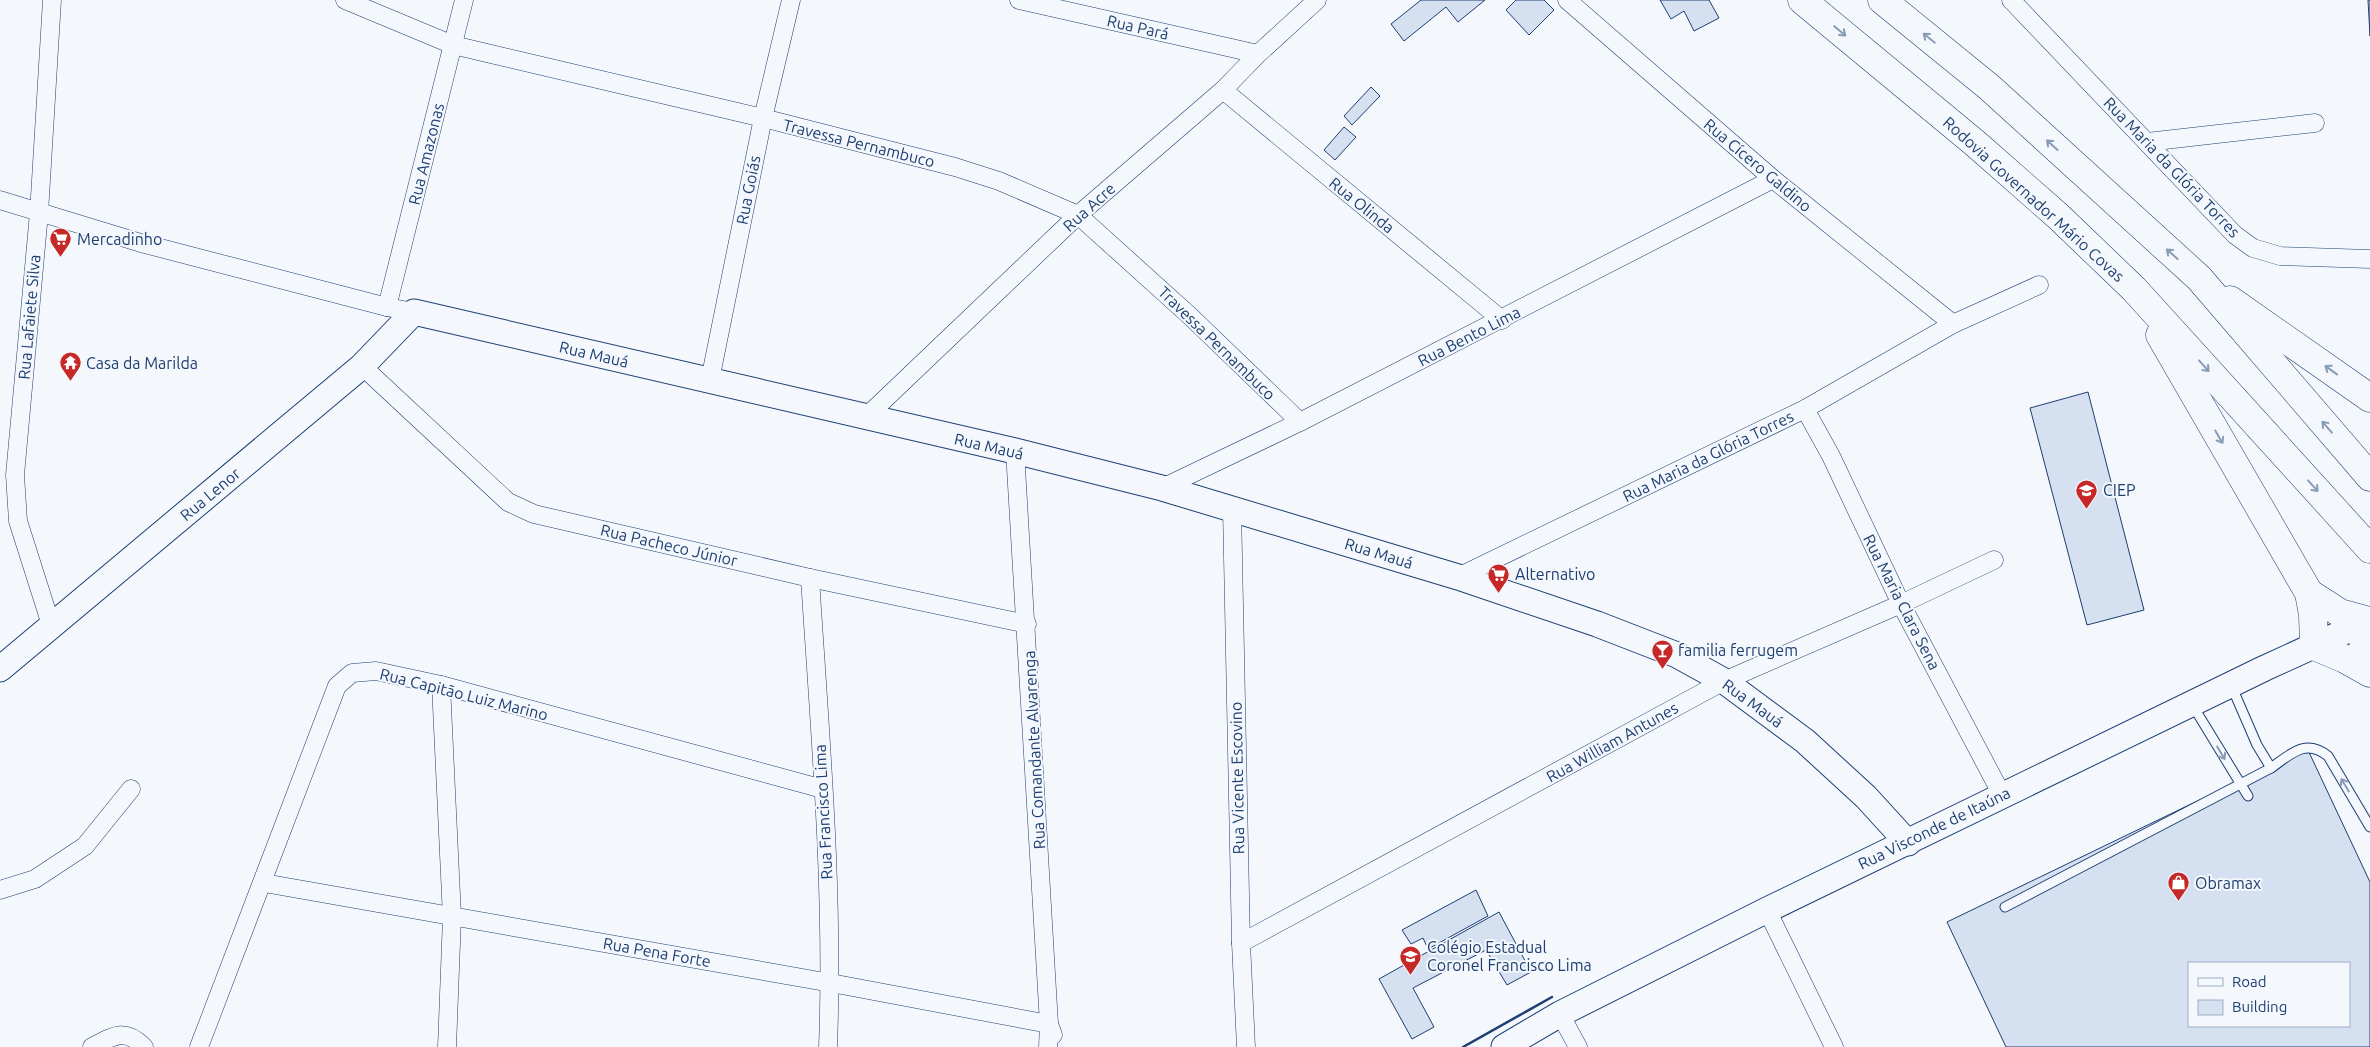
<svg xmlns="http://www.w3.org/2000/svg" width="2370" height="1047" font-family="Ubuntu,sans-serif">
	<rect width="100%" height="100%" fill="#f4f7fb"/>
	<g fill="#d5e0f0" stroke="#1d3f73" fill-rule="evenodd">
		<path d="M1421,0H1485L1458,22L1446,7L1404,41L1391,24Z"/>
		<path d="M1516,0H1544L1554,10L1529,35L1506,10Z"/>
		<path d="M1660,0H1709L1719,18L1694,31L1684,11L1671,19Z"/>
		<path d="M2368,0H2370V36Z"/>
		<path d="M1371,87L1380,96L1352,125L1344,116Z"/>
		<path d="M1344,127L1356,137L1335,160L1324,150Z"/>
		<path d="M2088,392L2144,610L2087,625L2030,408Z"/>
		<path d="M2307,748L2370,882V1047H2006L1947,922ZM2189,963H2349V1026H2189Z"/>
		<path d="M1476,890L1488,916L1428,949L1423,938L1411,944L1402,930Z"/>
		<path d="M1499,912L1531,972L1507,985L1486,950L1413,988L1434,1027L1412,1039L1379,979Z"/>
	</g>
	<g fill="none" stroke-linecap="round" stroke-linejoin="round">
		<defs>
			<g id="lane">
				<path d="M2231,685L2257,745L2271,768C2291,754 2305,738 2328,756L2370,827"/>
				<path d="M2193,706L2248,796"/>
				<path d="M2005,907L2271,768"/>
			</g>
			<g id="street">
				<path d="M345,0L453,45L763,118L955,167L999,181L1078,215L1190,316L1300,422"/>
				<path d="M1019,0L1258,54"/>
				<path d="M1567,0L1773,179L1953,324"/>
				<path d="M2011,0L2235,235L2253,248L2280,256L2370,259"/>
				<path d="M1223,90L1502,320"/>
				<path d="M2147,142L2315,123"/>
				<path d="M0,200L141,243L387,307L414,312"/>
				<path d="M387,307L464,0"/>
				<path d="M362,366L508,502L534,514L810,578L1027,624"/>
				<path d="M710,380L763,118L791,0"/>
				<path d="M1805,409L1831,456L1901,604L2002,795"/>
				<path d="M865,418L1078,215L1223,90L1258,54L1317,0"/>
				<path d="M1015,451L1049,1024L1053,1035"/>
				<path d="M1162,488L1300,422L1773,179"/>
				<path d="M1232,508L1241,943L1246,1047"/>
				<path d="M1458,577L1805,409L1953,324L2039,285"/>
				<path d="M810,578C820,734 834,891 828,1047"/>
				<path d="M52,628L18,521L15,475L39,213L52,0"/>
				<path d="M441,685L452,917L447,1047"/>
				<path d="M264,883L831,983L1049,1024L1048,1047"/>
				<path d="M0,890L35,879L85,846L131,789"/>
				<path d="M1767,910L1834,1047"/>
				<path d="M1241,943L1724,681L1901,604L1994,560"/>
				<path d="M1560,1014L1578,1047"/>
				<path d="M92,1047C113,1036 125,1027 144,1047"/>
				<path d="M199,1047L337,686L352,673L376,671L441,685L823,789"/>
			</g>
			<g id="secondary">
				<path d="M0,669L362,366L414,312L1015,451L1162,488L1458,577L1597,624L1677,655L1724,681L1805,741L1866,797L1908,843"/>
				<path d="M1504,1047L1560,1014L1767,910L2265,668L2370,620"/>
			</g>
			<g id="highway">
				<path d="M1802,0L1976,144L2059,217L2134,289L2370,549"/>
				<path d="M1882,0L1989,87L2199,278L2370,477"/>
				<path d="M2230,300L2370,398"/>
				<path d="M2160,335L2309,593L2313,615L2314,646L2345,659L2370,673"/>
				<path d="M2309,593L2340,613L2369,621L2363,648L2369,672"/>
			</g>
		</defs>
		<use href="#lane" stroke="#1d3f73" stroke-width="11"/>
		<use href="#street" stroke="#1d3f73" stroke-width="19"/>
		<use href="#secondary" stroke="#1d3f73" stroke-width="27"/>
		<use href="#highway" stroke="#1d3f73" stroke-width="29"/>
		<use href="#lane" stroke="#f4f7fb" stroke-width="9"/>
		<use href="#street" stroke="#f4f7fb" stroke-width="18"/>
		<use href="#secondary" stroke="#f4f7fb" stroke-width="25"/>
		<use href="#highway" stroke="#f4f7fb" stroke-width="28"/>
		<path stroke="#1d3f73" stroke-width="2.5" d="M1463,1047L1552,997"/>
	</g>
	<defs><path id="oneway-shaft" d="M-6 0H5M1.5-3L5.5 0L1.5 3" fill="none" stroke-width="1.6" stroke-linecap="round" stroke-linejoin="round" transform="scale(1.25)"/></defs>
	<g stroke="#889bb7">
		<use href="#oneway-shaft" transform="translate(1840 31) rotate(40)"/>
		<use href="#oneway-shaft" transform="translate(1929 38) rotate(-141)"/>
		<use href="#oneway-shaft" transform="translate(2052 145) rotate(-138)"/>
		<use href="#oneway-shaft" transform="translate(2172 254) rotate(-138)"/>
		<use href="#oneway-shaft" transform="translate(2204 366) rotate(48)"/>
		<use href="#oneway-shaft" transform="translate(2331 370) rotate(-144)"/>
		<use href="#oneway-shaft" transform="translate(2327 427) rotate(-131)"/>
		<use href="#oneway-shaft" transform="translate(2219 437) rotate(60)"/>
		<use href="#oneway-shaft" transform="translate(2313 486) rotate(48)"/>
		<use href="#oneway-shaft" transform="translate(2221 753) rotate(59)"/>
		<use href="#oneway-shaft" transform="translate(2345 785) rotate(-121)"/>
	</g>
	<defs>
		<symbol id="supermarket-pin" viewBox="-11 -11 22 30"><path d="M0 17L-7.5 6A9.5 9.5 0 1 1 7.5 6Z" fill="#c62828" stroke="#f4f7fb"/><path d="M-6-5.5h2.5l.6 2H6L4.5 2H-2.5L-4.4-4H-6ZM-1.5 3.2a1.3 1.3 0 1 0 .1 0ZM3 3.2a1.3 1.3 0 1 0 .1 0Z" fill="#fff"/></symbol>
		<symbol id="temple-pin" viewBox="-11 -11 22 30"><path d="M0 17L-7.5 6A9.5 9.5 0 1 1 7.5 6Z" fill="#c62828" stroke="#f4f7fb"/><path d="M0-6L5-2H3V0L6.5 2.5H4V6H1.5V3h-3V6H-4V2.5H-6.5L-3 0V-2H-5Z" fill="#fff"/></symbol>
		<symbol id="school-pin" viewBox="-11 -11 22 30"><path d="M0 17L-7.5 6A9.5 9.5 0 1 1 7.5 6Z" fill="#c62828" stroke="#f4f7fb"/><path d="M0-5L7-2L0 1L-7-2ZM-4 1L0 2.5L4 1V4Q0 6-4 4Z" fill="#fff"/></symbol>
		<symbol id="bar-pin" viewBox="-11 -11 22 30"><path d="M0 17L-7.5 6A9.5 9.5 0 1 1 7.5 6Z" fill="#c62828" stroke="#f4f7fb"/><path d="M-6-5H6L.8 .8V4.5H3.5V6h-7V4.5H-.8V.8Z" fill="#fff"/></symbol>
		<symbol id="shop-pin" viewBox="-11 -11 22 30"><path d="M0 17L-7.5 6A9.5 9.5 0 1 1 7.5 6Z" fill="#c62828" stroke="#f4f7fb"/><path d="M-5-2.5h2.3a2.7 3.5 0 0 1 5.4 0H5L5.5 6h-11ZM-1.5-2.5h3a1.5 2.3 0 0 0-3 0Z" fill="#fff"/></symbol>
	</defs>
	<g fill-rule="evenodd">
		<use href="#supermarket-pin" x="48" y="226" width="25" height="34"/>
		<use href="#temple-pin" x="58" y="350" width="25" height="34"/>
		<use href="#school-pin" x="2074" y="478" width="25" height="34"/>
		<use href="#supermarket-pin" x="1486" y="562" width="25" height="34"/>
		<use href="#bar-pin" x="1650" y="638" width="25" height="34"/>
		<use href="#shop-pin" x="2166" y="870" width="25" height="34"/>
		<use href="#school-pin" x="1398" y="944" width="25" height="34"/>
	</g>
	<g text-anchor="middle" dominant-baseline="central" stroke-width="4" stroke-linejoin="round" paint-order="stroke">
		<g font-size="16" fill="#1d3f73" stroke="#f4f7fb">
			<text transform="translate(1138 27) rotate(13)">Rua Pará</text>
			<text transform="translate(859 143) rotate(14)">Travessa Pernambuco</text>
			<text transform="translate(426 154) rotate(-76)">Rua Amazonas</text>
			<text transform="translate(1758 165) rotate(40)">Rua Cícero Galdino</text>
			<text transform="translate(2172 167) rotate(46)">Rua Maria da Glória Torres</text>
			<text transform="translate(748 190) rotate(-79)">Rua Goiás</text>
			<text transform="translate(2034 199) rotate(42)">Rodovia Governador Mário Covas</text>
			<text transform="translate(1362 205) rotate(39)">Rua Olinda</text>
			<text transform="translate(1089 207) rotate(-42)">Rua Acre</text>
			<text transform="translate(29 317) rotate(-85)">Rua Lafaiete Silva</text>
			<text transform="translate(1469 336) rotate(-27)">Rua Bento Lima</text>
			<text transform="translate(1217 343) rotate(44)">Travessa Pernambuco</text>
			<text transform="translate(594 354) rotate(13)">Rua Mauá</text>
			<text transform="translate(989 446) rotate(13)">Rua Mauá</text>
			<text transform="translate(1708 456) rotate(-26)">Rua Maria da Glória Torres</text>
			<text transform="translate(210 494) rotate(-40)">Rua Lenor</text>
			<text transform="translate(669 545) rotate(13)">Rua Pacheco Júnior</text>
			<text transform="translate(1379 553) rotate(17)">Rua Mauá</text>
			<text transform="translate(1902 602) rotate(63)">Rua Maria Clara Sena</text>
			<text transform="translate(464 694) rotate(14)">Rua Capitão Luiz Marino</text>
			<text transform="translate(1753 703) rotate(36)">Rua Mauá</text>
			<text transform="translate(1612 742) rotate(-29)">Rua William Antunes</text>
			<text transform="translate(1034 750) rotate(-93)">Rua Comandante Alvarenga</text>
			<text transform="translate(1237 778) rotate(-91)">Rua Vicente Escovino</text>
			<text transform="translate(823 812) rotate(-93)">Rua Francisco Lima</text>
			<text transform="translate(1934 828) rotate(-26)">Rua Visconde de Itaúna</text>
			<text transform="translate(657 952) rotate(10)">Rua Pena Forte</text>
		</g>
		<g font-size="16" fill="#1d3f73" stroke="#f4f7fb" text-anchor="start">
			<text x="77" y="239">Mercadinho</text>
			<text x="86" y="363">Casa da Marilda</text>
			<text x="2103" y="490">CIEP</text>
			<text x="1515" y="574">Alternativo</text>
			<text x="1678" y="650">familia ferrugem</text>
			<text x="2195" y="883">Obramax</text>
			<text x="1427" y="947">Colégio Estadual<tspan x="1427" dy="18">Coronel Francisco Lima</tspan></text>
		</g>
	</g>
	<rect x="2188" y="962" width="162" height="65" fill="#f4f7fb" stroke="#9eadc5"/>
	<rect x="2198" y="978" width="25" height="8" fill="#f4f7fb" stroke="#9eadc5"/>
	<text x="2232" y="987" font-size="15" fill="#1d3f73">Road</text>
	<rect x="2198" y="1000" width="25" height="15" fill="#d5e0f0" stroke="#9eadc5"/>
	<text x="2232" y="1012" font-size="15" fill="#1d3f73">Building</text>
</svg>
